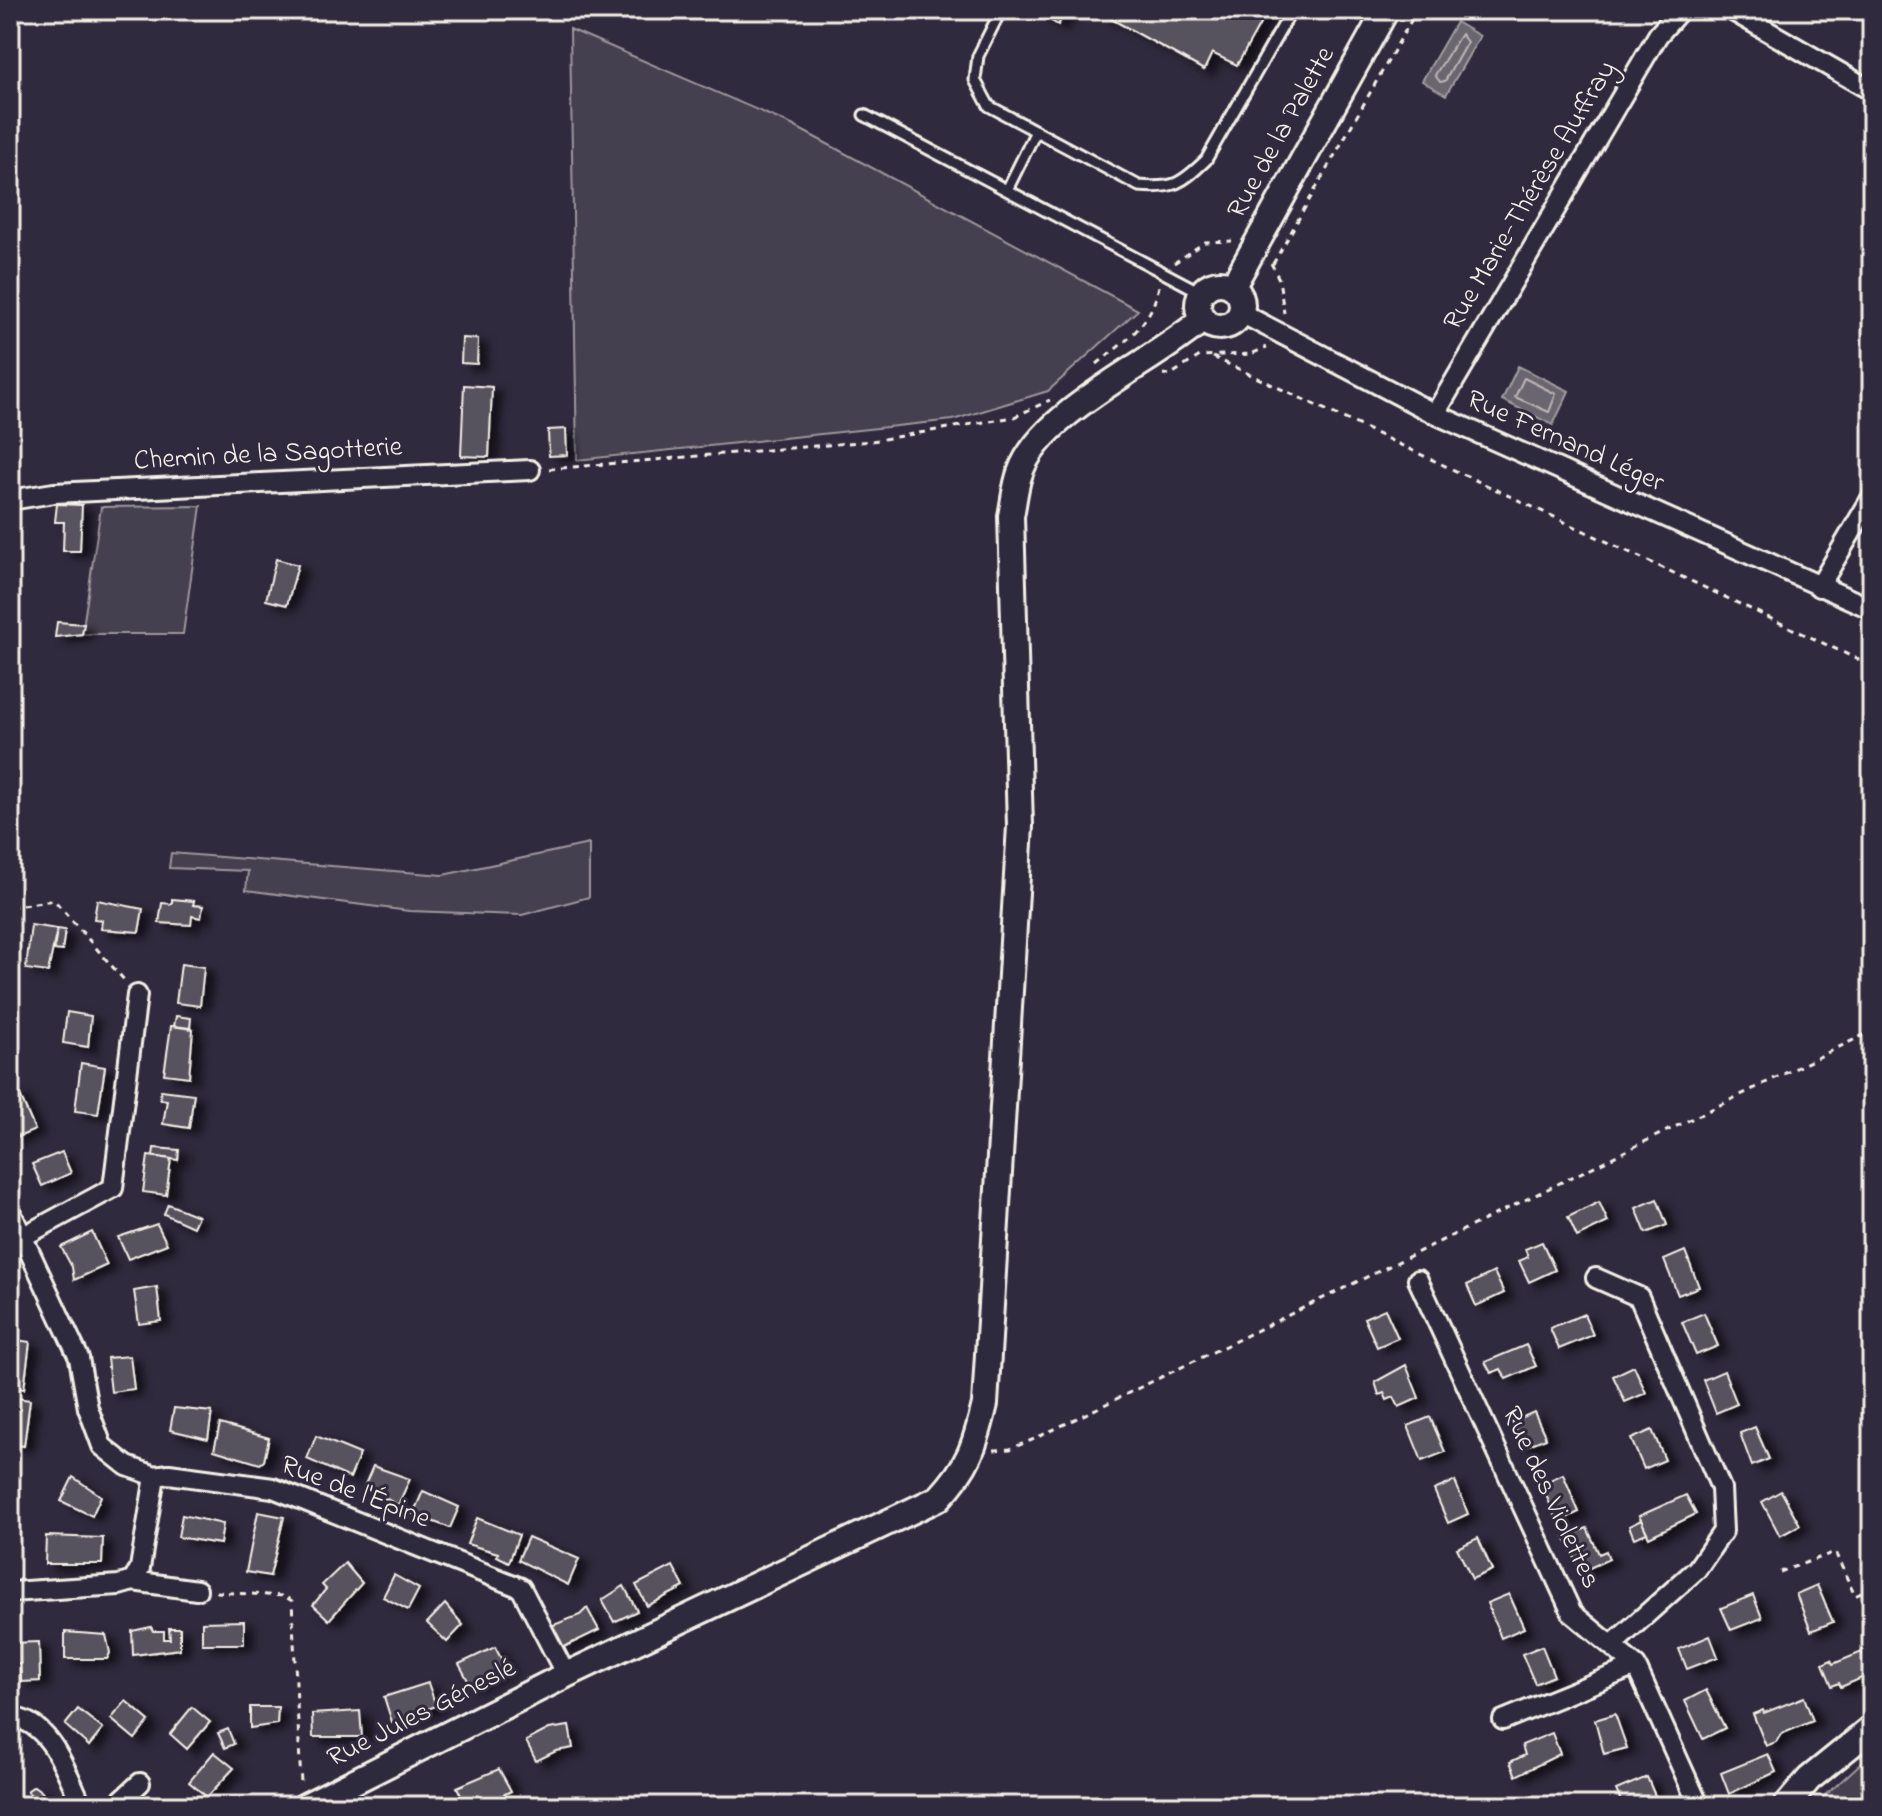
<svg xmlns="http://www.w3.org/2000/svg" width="1882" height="1816" font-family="'Indie Flower',sans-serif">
	<defs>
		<filter id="shadow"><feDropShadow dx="9" dy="5" stdDeviation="4" flood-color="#0009"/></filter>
	</defs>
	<rect width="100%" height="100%" fill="#2f2a3d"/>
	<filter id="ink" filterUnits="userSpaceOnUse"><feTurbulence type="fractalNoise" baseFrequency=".0125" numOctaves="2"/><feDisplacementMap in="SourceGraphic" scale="16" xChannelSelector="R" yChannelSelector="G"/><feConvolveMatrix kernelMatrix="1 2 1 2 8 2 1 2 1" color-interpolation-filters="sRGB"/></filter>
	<g filter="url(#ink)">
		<g fill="#454050" stroke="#9c989c" stroke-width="2">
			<path d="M570,29L792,125L1138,310L1048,391L953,420L577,460Z"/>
			<path d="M201,506L183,634H82L101,507Z"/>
			<path d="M589,844V897L522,915L409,911L246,890L248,871L169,868L171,853L443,875Z"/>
			<path d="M1872,1753V1806H1814Z"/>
		</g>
		<g fill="#6a6670" stroke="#a19ea0" stroke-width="2">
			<path d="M1456,22L1480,36L1446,95L1422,81Z"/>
			<path d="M1518,366L1569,391L1553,425L1502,400Z"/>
		</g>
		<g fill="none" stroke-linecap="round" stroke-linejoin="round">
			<g stroke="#bdb9b8" stroke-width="2">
				<path d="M1461,34L1467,42L1445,81L1440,82L1435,75Z"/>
				<path d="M1524,378L1556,394L1549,412L1515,397Z"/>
			</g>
		</g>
		<g fill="#56525f" stroke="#f4f1e8" stroke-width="2" filter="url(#shadow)">
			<path d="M1033,10H1067L1058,25Z"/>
			<path d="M1095,10H1268L1237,65L1212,53L1204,70Z"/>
			<path d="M462,338L478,339L477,364L461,363Z"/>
			<path d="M464,385L492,387L489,457L461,456Z"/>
			<path d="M566,429L567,455L549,456L548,430Z"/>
			<path d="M57,504L82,505L80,551H63L64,522H55Z"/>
			<path d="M276,559L298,565L287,605L266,600Z"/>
			<path d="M57,622L84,624L82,634L55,637Z"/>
			<path d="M172,899L194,901L193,905L203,906L201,918L192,916L191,925L159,923L162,903L172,904Z"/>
			<path d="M97,900L143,909L139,932L101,929L102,920L94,919Z"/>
			<path d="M31,925L57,929L48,972L26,969Z"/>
			<path d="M57,929L65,930L62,951L54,950Z"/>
			<path d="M181,964L204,967L200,1006L176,1003Z"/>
			<path d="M67,1012L91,1016L88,1047L63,1043Z"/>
			<path d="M176,1016L191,1018L190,1028L174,1026Z"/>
			<path d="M171,1026L193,1029L189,1077L164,1074Z"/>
			<path d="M81,1063L105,1067L98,1114L75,1111Z"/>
			<path d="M161,1090L194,1094L189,1128L163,1124L167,1100L160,1099Z"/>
			<path d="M18,1091L35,1130L11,1140L10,1095Z"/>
			<path d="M154,1148L179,1150L178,1160L153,1156Z"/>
			<path d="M62,1152L71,1173L42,1186L32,1164Z"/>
			<path d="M148,1156L171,1159L166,1195L143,1192Z"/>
			<path d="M1657,1199L1667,1225L1646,1233L1636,1208Z"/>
			<path d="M1599,1202L1608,1222L1577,1237L1568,1217Z"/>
			<path d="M168,1204L198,1216L193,1227L164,1214Z"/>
			<path d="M157,1224L167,1244L128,1259L118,1237Z"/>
			<path d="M92,1232L107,1265L74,1280L72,1267L61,1247Z"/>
			<path d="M1542,1242L1555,1270L1529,1282L1519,1261L1528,1257L1525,1249Z"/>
			<path d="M1685,1251L1699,1287L1678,1295L1664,1260Z"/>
			<path d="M1494,1272L1504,1293L1476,1306L1467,1285Z"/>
			<path d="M157,1287L161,1321L139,1324L134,1291Z"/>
			<path d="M1385,1309L1398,1338L1377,1347L1364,1318Z"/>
			<path d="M1704,1313L1718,1346L1696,1355L1682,1322Z"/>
			<path d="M1584,1314L1593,1335L1559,1349L1550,1328Z"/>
			<path d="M10,1339L30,1342L24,1389L10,1386Z"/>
			<path d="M1526,1345L1536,1366L1506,1379L1501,1369L1491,1373L1485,1362Z"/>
			<path d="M130,1356L134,1389L111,1392L107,1358Z"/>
			<path d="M1406,1365L1419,1398L1399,1407L1394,1397L1387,1400L1384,1393L1379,1395L1375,1382Z"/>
			<path d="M1634,1366L1646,1393L1625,1402L1613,1376Z"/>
			<path d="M1724,1371L1737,1404L1716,1413L1703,1380Z"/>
			<path d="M10,1397L30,1400L24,1446L10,1444Z"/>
			<path d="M174,1408L212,1412L208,1439L170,1430Z"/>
			<path d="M1534,1412L1546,1438L1524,1447L1512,1422Z"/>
			<path d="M1430,1417L1445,1452L1422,1461L1408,1426Z"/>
			<path d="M220,1424L269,1438L264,1461L260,1464L214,1450Z"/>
			<path d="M1755,1427L1769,1459L1752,1466L1740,1433Z"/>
			<path d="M1652,1430L1665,1460L1644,1469L1631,1439Z"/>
			<path d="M316,1436L360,1454L350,1478L307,1459Z"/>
			<path d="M373,1466L410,1479L398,1505L364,1487Z"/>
			<path d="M1563,1474L1579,1512L1558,1522L1541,1484Z"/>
			<path d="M73,1477L101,1496L92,1516L61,1501Z"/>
			<path d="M1455,1481L1468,1514L1448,1523L1434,1490Z"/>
			<path d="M423,1491L459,1507L450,1528L413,1514Z"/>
			<path d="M1781,1491L1800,1525L1780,1536L1762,1502Z"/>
			<path d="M1686,1495L1696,1514L1649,1537L1639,1516Z"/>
			<path d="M258,1512L284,1517L270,1576L246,1572Z"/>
			<path d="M182,1515L223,1524L220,1544L178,1537Z"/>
			<path d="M477,1518L519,1535L509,1562L497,1556L498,1553L467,1544Z"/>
			<path d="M1641,1520L1647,1533L1634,1538L1629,1526Z"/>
			<path d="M1587,1528L1599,1554L1606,1551L1609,1559L1581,1572L1565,1537Z"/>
			<path d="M46,1536L103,1538L102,1564H45Z"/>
			<path d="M528,1537L579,1559L568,1585L518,1560Z"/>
			<path d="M1478,1538L1492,1570L1472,1579L1457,1548Z"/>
			<path d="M345,1563L362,1583L329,1620L313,1605L326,1589L322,1585Z"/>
			<path d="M673,1566L684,1587L647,1606L636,1585Z"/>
			<path d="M394,1575L419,1589L408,1610L383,1597Z"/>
			<path d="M1817,1585L1833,1622L1811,1631L1796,1594Z"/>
			<path d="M624,1586L637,1611L614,1622L602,1600Z"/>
			<path d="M1509,1594L1524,1628L1501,1638L1487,1603Z"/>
			<path d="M1753,1595L1762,1618L1731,1630L1721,1608Z"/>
			<path d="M445,1604L463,1625L447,1642L427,1623Z"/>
			<path d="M587,1608L599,1630L562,1648L551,1626L580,1615Z"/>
			<path d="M244,1621V1644H202V1622Z"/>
			<path d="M151,1627L153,1631H164V1639H170L169,1628H180V1649L133,1655L132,1631Z"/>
			<path d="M65,1632L106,1635L110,1653L107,1659H65Z"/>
			<path d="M1710,1636L1718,1657L1687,1669L1679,1649Z"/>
			<path d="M39,1642L40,1681L21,1682L20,1664L10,1665V1643Z"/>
			<path d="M1542,1646L1554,1676L1535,1684L1522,1654Z"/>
			<path d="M495,1647L506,1668L471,1686L459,1664Z"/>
			<path d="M1862,1652L1871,1674L1841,1687L1839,1683L1832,1686L1823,1664L1831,1660L1833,1664Z"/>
			<path d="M428,1683L436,1706L392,1722L384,1697Z"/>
			<path d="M1706,1690L1725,1728L1703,1739L1685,1701Z"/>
			<path d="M1804,1697L1813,1721L1781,1734L1776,1742L1766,1746L1753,1714L1763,1710L1764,1713Z"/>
			<path d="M126,1701L149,1721L135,1739L111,1719Z"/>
			<path d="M192,1707L210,1722L187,1749L170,1734Z"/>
			<path d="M250,1707H278L277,1724L250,1728Z"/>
			<path d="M78,1709L103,1729L89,1746L65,1725Z"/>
			<path d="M360,1711L362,1737H313L312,1714Z"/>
			<path d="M1615,1714L1627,1748L1604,1754L1595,1720Z"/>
			<path d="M569,1726L573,1748L556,1751L536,1761L526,1741L549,1729Z"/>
			<path d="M228,1729L234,1744L225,1748L218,1733Z"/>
			<path d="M1552,1733L1560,1754L1516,1776L1510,1762L1525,1755L1522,1745Z"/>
			<path d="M214,1752L234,1768L207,1797L189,1782Z"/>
			<path d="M1768,1754L1776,1772L1729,1794L1721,1773Z"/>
			<path d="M499,1769L511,1791L481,1806H466L457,1787Z"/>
			<path d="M1647,1777L1658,1803L1609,1806L1621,1801L1616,1790Z"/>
			<path d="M34,1786L46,1795L40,1802L46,1806H23L31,1795L27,1791Z"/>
		</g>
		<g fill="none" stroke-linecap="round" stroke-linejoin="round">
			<defs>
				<g id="lane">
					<path d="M1001,10L978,56L975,80L989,106L1139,186C1174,189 1181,184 1206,160L1292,10"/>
					<path d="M864,115L1202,293"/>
					<path d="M1007,190L1036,131"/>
				</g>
				<g id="street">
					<path d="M1731,10L1872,91"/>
					<path d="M1241,313L1435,414L1872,609"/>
					<path d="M1435,414L1658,35L1680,10"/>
					<path d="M10,500L54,493L530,470"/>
					<path d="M1819,587L1872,497"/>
					<path d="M10,1210L79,1358L88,1408L102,1446L127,1466L155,1476"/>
					<path d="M22,1237L113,1188L137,995"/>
					<path d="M1596,1278L1639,1297L1721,1488L1723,1531L1697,1569L1612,1645"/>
					<path d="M1418,1280L1572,1613L1636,1666L1699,1806"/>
					<path d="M133,1581L197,1590"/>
					<path d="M10,1592L119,1585L133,1581L140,1568L155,1476L169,1474L273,1488L521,1588L566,1675"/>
					<path d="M10,1718C50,1718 68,1776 82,1806"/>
					<path d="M1503,1720L1636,1666"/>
					<path d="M115,1806L140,1783"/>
				</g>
				<g id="secondary">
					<circle cx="1220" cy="305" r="22"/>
					<path d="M1233,286L1386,10"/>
					<path d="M305,1806L566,1675L939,1498C969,1466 975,1446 985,1404L1020,826L1011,516C1014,502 1015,486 1020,473C1041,411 1154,363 1203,319"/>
					<path d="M1786,1806L1809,1779L1872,1728"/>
				</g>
			</defs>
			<use href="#lane" stroke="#f4f1e8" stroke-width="15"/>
			<use href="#street" stroke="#f4f1e8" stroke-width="24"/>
			<use href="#secondary" stroke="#f4f1e8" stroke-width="30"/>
			<g stroke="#f4f1e8" stroke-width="3" stroke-dasharray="6 6" stroke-linecap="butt">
				<path d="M1174,263L1205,242L1232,241"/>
				<path d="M1271,263L1279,279L1284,313"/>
				<path d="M1273,264L1417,10"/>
				<path d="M1213,357L1872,666"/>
				<path d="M1097,364C1128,338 1150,327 1159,286"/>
				<path d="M1163,374L1170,375L1200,356L1251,354L1267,347"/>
				<path d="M549,469L872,441L1014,417L1050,400"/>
				<path d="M10,907L54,900L125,981"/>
				<path d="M994,1450L1010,1449L1032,1440L1872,1031"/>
				<path d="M1780,1572L1835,1552L1855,1596L1872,1588"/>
				<path d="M216,1592L284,1596L292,1601L301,1784"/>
			</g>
			<use href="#lane" stroke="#2f2a3d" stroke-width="9"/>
			<use href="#street" stroke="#2f2a3d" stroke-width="18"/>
			<use href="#secondary" stroke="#2f2a3d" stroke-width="24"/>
		</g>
	</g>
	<g text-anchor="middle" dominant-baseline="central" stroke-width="6" stroke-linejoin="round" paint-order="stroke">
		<g font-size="28" fill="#f4f1e8" stroke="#2f2a3d">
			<text transform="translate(1282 133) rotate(-61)">Rue de la Palette</text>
			<text transform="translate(1531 196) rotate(-59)">Rue Marie-Thérèse Auffray</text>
			<text transform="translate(1565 442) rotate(24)">Rue Fernand Léger</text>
			<text transform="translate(268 455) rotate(-3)">Chemin de la Sagotterie</text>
			<text transform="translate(355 1493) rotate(21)">Rue de l'Épine</text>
			<text transform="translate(1550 1498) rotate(65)">Rue des Violettes</text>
			<text transform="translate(422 1714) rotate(-27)">Rue Jules Géneslé</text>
		</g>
	</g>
	<rect width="1882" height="1816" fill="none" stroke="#2f2a3d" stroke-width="40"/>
	<rect x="20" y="20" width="1842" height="1776" fill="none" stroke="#f4f1e8" stroke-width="3" filter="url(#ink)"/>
</svg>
